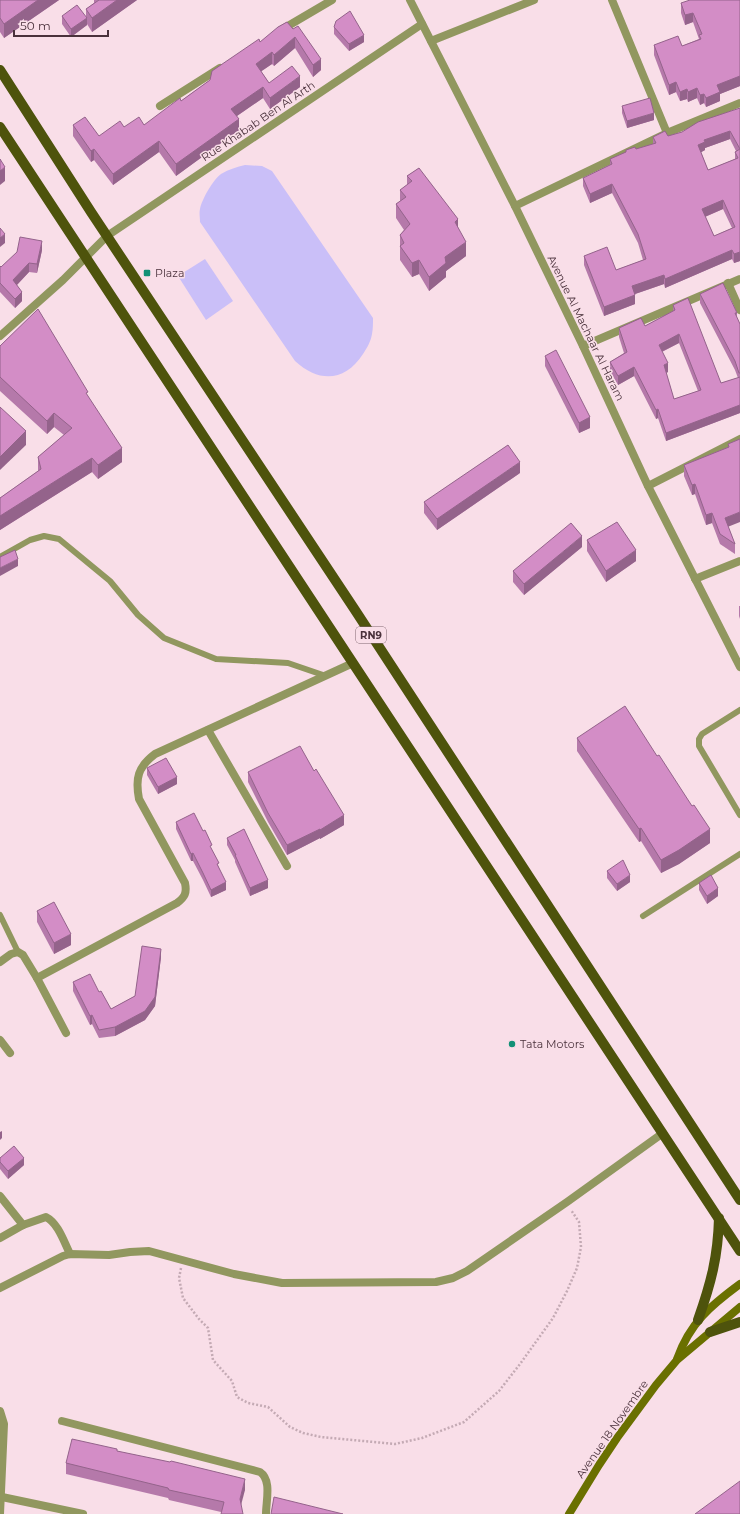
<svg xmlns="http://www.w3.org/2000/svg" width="740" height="1514" font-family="Montserrat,sans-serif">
	<rect width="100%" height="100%" fill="#f9dee8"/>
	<g fill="#cabff8">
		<path d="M245,165L262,166L272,171L373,318C373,323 373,329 372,334C371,341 367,348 363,354C345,382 319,383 295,361L200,222C200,217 199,213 200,209C202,199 213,180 221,174C229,169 237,167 245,165Z"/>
		<path d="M205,259L233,301L206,320L178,276Z"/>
	</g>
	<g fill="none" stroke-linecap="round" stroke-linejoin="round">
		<path stroke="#c4aab4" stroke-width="2.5" stroke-dasharray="2 2" stroke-linecap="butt" d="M181,1268L179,1278L183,1298L199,1319L208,1328L213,1360L232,1381L237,1397L248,1403L268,1407L290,1427L303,1433L321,1437L395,1444L422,1438L464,1422L499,1391L520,1364L553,1318L567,1291L577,1268L581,1247L579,1222L571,1210"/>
		<g stroke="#91975f" stroke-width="6">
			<path d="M0,557L30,540L44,536L59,539L110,581L138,615L164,638L216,659L288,663L326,676"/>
			<path d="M740,710L702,734L699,739V746L740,815"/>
			<path d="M0,915L18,952"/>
			<path d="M643,916L740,854"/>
		</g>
		<g stroke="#91975f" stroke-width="8">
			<path d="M410,0L515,206L583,346L648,486L740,667"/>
			<path d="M612,0L667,133"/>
			<path d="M281,30L332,0"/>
			<path d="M431,41L534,0"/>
			<path d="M160,106L220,68"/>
			<path d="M515,206L667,133L740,103"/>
			<path d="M728,283L740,310"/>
			<path d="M0,336L63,280L107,236L422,24"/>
			<path d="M583,346L740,279"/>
			<path d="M648,486L740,439"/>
			<path d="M695,579L740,561"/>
			<path d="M208,730L287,866"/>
			<path d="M0,962L11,954L18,952L23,955L37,978L66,1033"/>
			<path d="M37,978L177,903C185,897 187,893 185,883L139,799C135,778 138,767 155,754L353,663"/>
			<path d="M0,1040L10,1053"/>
			<path d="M0,1196L23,1225"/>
			<path d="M0,1238L23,1225L46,1217C58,1223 64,1242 70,1254"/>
			<path d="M0,1288L63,1256L70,1254L109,1255L130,1252L149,1251L234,1274L282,1283L436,1282L453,1278L467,1271L567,1202L663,1133"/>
			<path d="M0,1411L4,1424L0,1514"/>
			<path d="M62,1421L260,1472C272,1480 266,1501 266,1514"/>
			<path d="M2,1497L83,1514"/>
		</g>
		<g stroke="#6a7000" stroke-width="8">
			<path d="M677,1359C690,1323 710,1306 740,1284"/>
			<path d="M569,1514L599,1465L617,1438L656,1385L677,1360L740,1307"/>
		</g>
		<g stroke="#4e530c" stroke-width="10">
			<path d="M0,70L91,212L355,610L740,1200"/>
			<path d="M0,127L740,1251"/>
			<path d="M698,1320C711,1283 718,1257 719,1218"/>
			<path d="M710,1332L740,1322"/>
		</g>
	</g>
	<g fill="#b579aa" fill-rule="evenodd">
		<path d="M0,0H59L4,38L0,32Z"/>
		<path d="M94,0H137L92,32L87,24V25L71,37L62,24V16L86,17V9L94,3Z"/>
		<path d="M740,0V86L720,94V101L706,107L704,103L700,105L697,98L688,102L687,99L680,101L676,92L669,95L654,55V45L682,46L699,39L693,22L685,25L681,13V3Z"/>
		<path d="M287,22L321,70L313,77L295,48L274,66L272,64L261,71L269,83L300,87L270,109L263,98L237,116L239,130L176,176L159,152L113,185L94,160L91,162L73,136V125L99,136L124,127L144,125L181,101L210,80Z"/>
		<path d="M334,27L364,42L349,51L334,34Z"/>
		<path d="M622,106L654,120L627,128L622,113Z"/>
		<path d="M740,108V261L734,263L732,259L665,288L664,284L641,292L635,294V304L604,316L584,265V256L616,270L643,260L638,243L612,193L590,203L583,186V178L610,165V159L636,149L653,144V137L668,136L682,132ZM730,139L736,151L735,152V159L708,170L701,152L705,150V148ZM723,209L732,228L714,236L705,217Z"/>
		<path d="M419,168L458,228L466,256L446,271V277L429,291L419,274L412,277L400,260V235L404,230L396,218V204L400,201V190L407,185V176Z"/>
		<path d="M42,250L37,273L29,272L17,285L22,301L15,308L0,292V266L1,267Z"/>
		<path d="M700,294L737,313V318L740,324V413L666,441L658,418L656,419L634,376L618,385L610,371V362L624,353L619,337V328L645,326L673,311V305L721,383L738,378L735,370L700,303ZM679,343L698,391L674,399L666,373L668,372L662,352Z"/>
		<path d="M0,346L88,397L122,462L98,479L92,472L0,530V498L38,471V457L64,435L54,427L47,434L0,391Z"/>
		<path d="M545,356L590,428L579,433L545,366Z"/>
		<path d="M740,439L728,527L735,544V554L720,544L712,523L706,525L695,494L692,495L684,476V465L728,447V444Z"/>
		<path d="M520,473L437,530L424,513V502Z"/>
		<path d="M587,540L636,561L606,582L587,551Z"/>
		<path d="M582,547L524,595L513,582V571Z"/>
		<path d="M739,606H740V619L739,616Z"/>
		<path d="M577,738L710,843L679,864L661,873L641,841L639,842L577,751Z"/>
		<path d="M147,768L177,784L158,794L147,775Z"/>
		<path d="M314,771L344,825L320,839V838L287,855L268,822L248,782V772Z"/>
		<path d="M176,822L212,850L219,868L226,890L211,897L203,880L193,861H191L176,829Z"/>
		<path d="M227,838L268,888L250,896L235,862V860L227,845Z"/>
		<path d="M607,871L630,882L617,891L607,878Z"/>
		<path d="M699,883L718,896L707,904L699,890Z"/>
		<path d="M37,911L71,945L54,954L37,922Z"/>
		<path d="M161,957L155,1006L145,1020L115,1036L99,1038L92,1024L90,1025L73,991V982L99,992L111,1009L135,996Z"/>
		<path d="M0,1158L24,1165L8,1179L0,1169Z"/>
		<path d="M117,1451L245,1490L221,1512L169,1500L168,1498L66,1474V1463Z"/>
	</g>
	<g fill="#94638b">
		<path d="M38,0H59L4,38V24Z"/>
		<path d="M117,0H137L92,32V18Z"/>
		<path d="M693,13V22L685,25V15Z"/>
		<path d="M87,18V25L71,37V29Z"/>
		<path d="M364,35V42L349,51V44Z"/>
		<path d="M295,37V48L274,66V55Z"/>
		<path d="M272,52V64L256,75V64Z"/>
		<path d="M321,59V70L313,77V65Z"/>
		<path d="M300,76V87L270,109V98Z"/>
		<path d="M740,76V86L720,94V101L706,107V98L717,85Z"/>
		<path d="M676,82V92L669,95V85Z"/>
		<path d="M263,87V98L231,120V109Z"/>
		<path d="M697,88V98L688,102V92Z"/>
		<path d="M687,89V99L680,101V92Z"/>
		<path d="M704,94V103L700,105V95Z"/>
		<path d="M654,113V120L627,128V121Z"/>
		<path d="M239,119V130L176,176V164Z"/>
		<path d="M730,131V139L705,148V150L698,154V145L704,140Z"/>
		<path d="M159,141V152L113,185V174Z"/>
		<path d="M94,149V160L91,162V151Z"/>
		<path d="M5,167V181L0,185V171Z"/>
		<path d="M612,184V193L590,203V194Z"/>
		<path d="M723,200V209L702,218V209Z"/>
		<path d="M458,219V233L455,222Z"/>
		<path d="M5,234V243L0,247V238Z"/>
		<path d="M42,241V250L37,273V264Z"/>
		<path d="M466,242V256L446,271V277L429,291V277L445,257Z"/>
		<path d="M732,250V259L665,288V279Z"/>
		<path d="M740,252V261L734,263V254Z"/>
		<path d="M419,260V274L412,277V263Z"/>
		<path d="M29,263V272L13,289V280Z"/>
		<path d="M664,275V284L632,295V286Z"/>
		<path d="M22,292V301L15,308V299Z"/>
		<path d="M635,295V304L604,316V307Z"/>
		<path d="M679,334V343L659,353V345Z"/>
		<path d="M668,363V372L664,374V365Z"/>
		<path d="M634,367V376L618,385V376Z"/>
		<path d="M740,405V413L666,441V433Z"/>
		<path d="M658,409V418L656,419V410Z"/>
		<path d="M54,413V427L47,434V421Z"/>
		<path d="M590,417V428L579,433V423Z"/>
		<path d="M26,431V445L0,470V457Z"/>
		<path d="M122,448V462L98,479V465Z"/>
		<path d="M92,458V472L0,530V516Z"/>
		<path d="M520,462V473L437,530V519Z"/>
		<path d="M695,484V494L692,495V485Z"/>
		<path d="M740,512V522L725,528V518Z"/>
		<path d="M712,513V523L706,525V515Z"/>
		<path d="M582,536V547L524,595V584Z"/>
		<path d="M636,550V561L606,582V571Z"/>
		<path d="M18,559V566L0,576V568Z"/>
		<path d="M177,777V784L158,794V787Z"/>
		<path d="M344,815V825L320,839V830Z"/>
		<path d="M641,828V841L639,842V829Z"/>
		<path d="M320,829V838L287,855V845Z"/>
		<path d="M710,829V843L679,864L661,873V860Z"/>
		<path d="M193,853V861H191V854Z"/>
		<path d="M630,875V882L617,891V884Z"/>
		<path d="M268,880V888L250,896V888Z"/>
		<path d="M226,882V890L211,897V890Z"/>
		<path d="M718,888V896L707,904V896Z"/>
		<path d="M71,934V945L54,954V943Z"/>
		<path d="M161,949V957L155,1006L145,1020L115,1036V1027L145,1011Z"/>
		<path d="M92,1015V1024L90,1025V1016Z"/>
		<path d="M2,1131V1138L0,1140V1132Z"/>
		<path d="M24,1158V1165L8,1179V1171Z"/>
		<path d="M245,1479V1490L240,1509V1499Z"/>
	</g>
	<g fill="#d38dc6" stroke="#94638b" fill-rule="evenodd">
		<path d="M0,0H38L4,24L0,18Z"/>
		<path d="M99,0H117L92,18L86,9Z"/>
		<path d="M690,0H740V76L717,85L720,92L706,98L704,94L700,95L697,88L688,92L687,89L680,92L676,82L669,85L654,45L678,36L682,46L701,39L699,35L702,34L693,13L685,15L681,3Z"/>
		<path d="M77,5L87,18L71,29L62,16Z"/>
		<path d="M350,11L364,35L349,44L334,27L336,21Z"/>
		<path d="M287,22L293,29L298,26L321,59L313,65L295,37L274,55L272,52L256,64L269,83L292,66L300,76L270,98L263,87L231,109L239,119L176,164L159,141L113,174L94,149L91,151L73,125L85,117L99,136L120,121L124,127L139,117L144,125L180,98L181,101L210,80L212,71L259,39L260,42L278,27Z"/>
		<path d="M650,98L654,113L627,121L622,106Z"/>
		<path d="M740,108V252L734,254L732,250L665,279L664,275L641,283L632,286L635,295L604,307L584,256L607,247L616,270L646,259L638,234L612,184L590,194L583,178L612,164L610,159L626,152V150L635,147L636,149L656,143L653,137L665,131L668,136L682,132L698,122ZM730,131L740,149L735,152L738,158L708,170L698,145L705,142L704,140ZM723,200L735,227L714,236L702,209Z"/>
		<path d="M0,159L5,167L0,171Z"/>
		<path d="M419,168L458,219L455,222L466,242L445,257L446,263L429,277L419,260L412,263L400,246L404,243L400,235L410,224L396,204L406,197L400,190L412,181L407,176Z"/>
		<path d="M0,228L5,234L0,238Z"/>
		<path d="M20,237L42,241L37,264L29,263L13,280L22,292L15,299L0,283V266L1,267L17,252Z"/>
		<path d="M723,283L737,313H735L740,324V373H739L735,361L700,294Z"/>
		<path d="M688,298L721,383L740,377V405L666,433L658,409L656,410L634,367L618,376L610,362L627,352L619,328L641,318L645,326L675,310L673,305ZM679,334L701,390L674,399L664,365L668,363L659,345Z"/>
		<path d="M38,309L88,392L86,393L122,448L98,465L92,458L0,516V498L41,469L38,457L72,428L54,413L47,421L0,377V346Z"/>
		<path d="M556,350L590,417L579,423L545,356Z"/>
		<path d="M0,407L26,431L0,457Z"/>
		<path d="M740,439V512L725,518L735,544L720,534L712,513L706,515L695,484L692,485L684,465L729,447L728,444Z"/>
		<path d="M508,445L520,462L437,519L424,502Z"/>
		<path d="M617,522L636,550L606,571L587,540Z"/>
		<path d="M571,523L582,536L524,584L513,571Z"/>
		<path d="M15,550L18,559L0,568V557Z"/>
		<path d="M625,706L657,756L659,755L692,806L694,805L710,829L679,850L661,860L641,828L639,829L577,738Z"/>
		<path d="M300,746L314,771L316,769L344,815L320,830V829L287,845L268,813L248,772Z"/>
		<path d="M166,758L177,777L158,787L147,768Z"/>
		<path d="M194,813L203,831L205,830L212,845L210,846L219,863L217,864L226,882L211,890L203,873L193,853L191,854L176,822Z"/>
		<path d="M244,829L268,880L250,888L235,855H236L227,838Z"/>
		<path d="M623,860L630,875L617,884L607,871Z"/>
		<path d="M711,875L718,888L707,896L699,883Z"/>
		<path d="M54,902L71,934L54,943L37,911Z"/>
		<path d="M142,946L161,949L155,997L145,1011L115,1027L99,1030L92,1015L90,1016L73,982L90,974L99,992L101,991L111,1009L135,996Z"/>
		<path d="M14,1146L24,1158L8,1171L0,1162V1158Z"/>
		<path d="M72,1439L117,1449V1451L170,1462L171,1461L245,1479L240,1499L243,1514H221L224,1502L169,1490L168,1488L66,1463Z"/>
		<path d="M740,1481V1514H695Z"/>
		<path d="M274,1497L343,1514H271Z"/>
	</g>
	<g fill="#129076" stroke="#f9dee8" stroke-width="1.5">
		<rect x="143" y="269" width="8" height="8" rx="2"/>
		<circle cx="512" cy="1044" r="4"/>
	</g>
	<g text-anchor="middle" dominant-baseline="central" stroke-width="3" stroke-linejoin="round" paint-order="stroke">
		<rect fill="#f9dee8" stroke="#7e656f" stroke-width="1" x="356" y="627" width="30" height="16" rx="3"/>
		<g font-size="10" font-weight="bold" fill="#4a313b">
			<text x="371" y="635">RN9</text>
		</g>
		<g font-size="11" fill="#4a313b" stroke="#f9dee8">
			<text transform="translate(258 121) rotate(-34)">Rue Khabab Ben Al Arth</text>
			<text transform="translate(586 328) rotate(64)">Avenue Al Machaar Al Haram</text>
			<text transform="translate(612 1429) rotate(-55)">Avenue 18 Novembre</text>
		</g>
		<g font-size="11" fill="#4a313b" stroke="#f9dee8" text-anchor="start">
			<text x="155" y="273">Plaza</text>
			<text x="520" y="1044">Tata Motors</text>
		</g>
	</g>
	<path d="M14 30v6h94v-6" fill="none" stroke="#4a313b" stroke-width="2"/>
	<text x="20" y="30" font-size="12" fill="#4a313b" stroke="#f9dee8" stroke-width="3" paint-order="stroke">50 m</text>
</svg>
